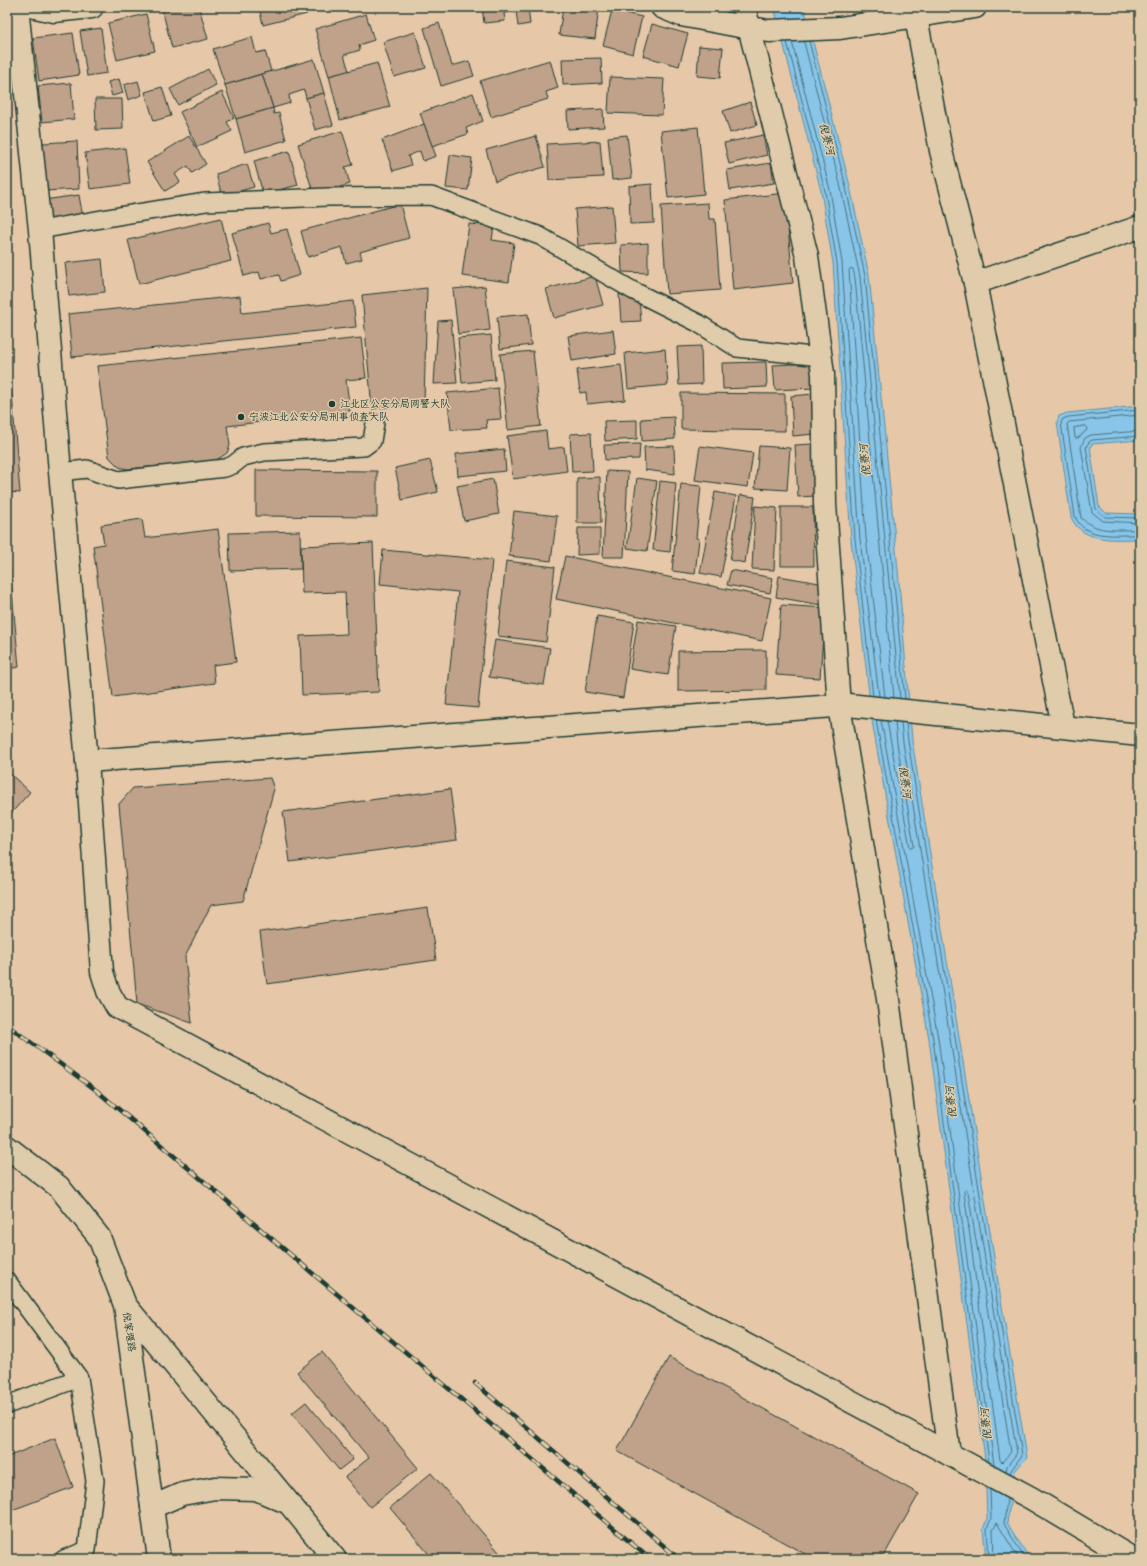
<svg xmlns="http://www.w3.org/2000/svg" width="1147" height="1566" font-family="'Balsamiq Sans','LXGW WenKai TC',sans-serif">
	<rect width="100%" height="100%" fill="#e6c8a8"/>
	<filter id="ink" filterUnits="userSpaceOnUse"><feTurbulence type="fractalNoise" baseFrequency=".025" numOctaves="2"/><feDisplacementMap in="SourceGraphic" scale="8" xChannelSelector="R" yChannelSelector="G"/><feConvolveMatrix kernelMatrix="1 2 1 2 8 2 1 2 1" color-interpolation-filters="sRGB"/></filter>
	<g filter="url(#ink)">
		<g fill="#89c5e9" stroke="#5f8fa1">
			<path d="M774,7H804L849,182L869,275L898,570L912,740L997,1276L1027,1457L1015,1471L1007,1523L1030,1559H986L983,1529L987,1519L985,1459L929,1039L873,727L851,540L833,263L821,191Z"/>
			<path d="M1140,406V440L1092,444L1090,447L1099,506L1106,513L1140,514V539C1117,539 1082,544 1071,517L1057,422L1059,416L1067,413Z"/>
		</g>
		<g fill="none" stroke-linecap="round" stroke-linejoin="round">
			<g stroke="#49737c" stroke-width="1">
				<path d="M809,41L845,183L865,276L905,699"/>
				<path d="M787,42L825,191L837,263L855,539L873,696"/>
				<path d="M792,42L830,190L842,262L860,539L879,696"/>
				<path d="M804,42L840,184L860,277L900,698"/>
				<path d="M1140,410L1068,417L1063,419L1061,423L1075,516C1084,541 1119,534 1140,535"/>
				<path d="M1140,415L1069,422L1067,424L1081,518C1099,534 1117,529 1140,530"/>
				<path d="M1086,426L1087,430L1078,438H1075L1074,428Z"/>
				<path d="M1140,431L1091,435L1085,438L1081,447L1092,512L1103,521L1140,523"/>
				<path d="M1140,436L1092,440L1089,442L1086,447L1096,509L1105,517L1140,518"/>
				<path d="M885,697L866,538L849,270L851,268L853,269L855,278L894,698"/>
				<path d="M876,720L933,1039L989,1462"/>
				<path d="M881,720L938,1038L994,1465"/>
				<path d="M887,721L910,847L912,848L914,846L897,743L895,722"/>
				<path d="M901,723L903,742L988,1278L1017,1453L1007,1466L1006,1471"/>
				<path d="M906,723L908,741L993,1277L1022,1455L1012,1469L1010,1473"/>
				<path d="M966,1190L968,1192L1011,1452L1002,1462L1000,1460L964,1192Z"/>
				<path d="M1007,1499L1004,1524L1025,1559"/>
				<path d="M989,1559L987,1529L991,1519L990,1490"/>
				<path d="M994,1559L993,1530L997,1523L1019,1559"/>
			</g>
		</g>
		<g fill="#c0a189" stroke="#1f3d34">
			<path d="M171,7H199L208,39L172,48L162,9Z"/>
			<path d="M259,7H305L307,14L263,25Z"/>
			<path d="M482,7H528L530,24L518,26L516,11L504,13L505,21L484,23Z"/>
			<path d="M563,7H599L595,39L559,35Z"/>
			<path d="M612,10L642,17L633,54L603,46Z"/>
			<path d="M146,14L155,51L117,60L108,23Z"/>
			<path d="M366,14L374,40L359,45L360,50L344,55L349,71L329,76L315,29Z"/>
			<path d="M439,23L452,66L469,61L474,76L441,86L424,28Z"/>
			<path d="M652,24L688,34L679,66L643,56Z"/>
			<path d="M101,28L107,73L87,76L80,31Z"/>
			<path d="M415,32L426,68L394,77L383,42Z"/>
			<path d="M73,33L79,75L39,81L33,38Z"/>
			<path d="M252,37L256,53L265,51L271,71L225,85L213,49Z"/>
			<path d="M699,46L723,48L720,78L697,76Z"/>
			<path d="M601,58L602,83L563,85L562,59Z"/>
			<path d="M314,59L324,93L306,98L304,90L289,95L290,103L273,108L262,74Z"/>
			<path d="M550,60L558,88L546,92L548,99L491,117L480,81Z"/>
			<path d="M377,63L390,107L340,120L329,76Z"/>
			<path d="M208,69L216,85L178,105L170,89Z"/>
			<path d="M262,74L273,108L236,119L225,85Z"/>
			<path d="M610,77L664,79L662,115L608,113Z"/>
			<path d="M119,79L123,93L112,96L108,82Z"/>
			<path d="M138,81L142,95L128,100L124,85Z"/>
			<path d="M71,83L74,119L42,122L38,86Z"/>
			<path d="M162,87L171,116L154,121L145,92Z"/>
			<path d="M222,92L234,118L227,122L232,131L197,147L180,112Z"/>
			<path d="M324,93L333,125L315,130L306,98Z"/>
			<path d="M473,93L483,121L466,128L468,134L432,146L420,113Z"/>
			<path d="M95,99H122L123,129L96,130Z"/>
			<path d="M750,102L757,125L730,133L723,111Z"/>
			<path d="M273,108L274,114L279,113L286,140L245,152L236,119Z"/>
			<path d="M603,109L604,127L568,129L567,111Z"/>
			<path d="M424,124L436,156L423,161L420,151L408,156L411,165L393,171L382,140Z"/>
			<path d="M698,127L704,194L668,198L661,131Z"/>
			<path d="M342,131L353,165L345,167L350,184L314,195L298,144Z"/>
			<path d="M627,135L632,178L612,180L608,137Z"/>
			<path d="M763,135L767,155L729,164L724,143Z"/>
			<path d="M189,136L206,164L192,173L188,166L175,174L180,182L165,191L147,162Z"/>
			<path d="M536,136L545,167L495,181L486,150Z"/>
			<path d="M77,141L79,189L46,191L43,143Z"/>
			<path d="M600,141L603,177L549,180L547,144Z"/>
			<path d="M125,148L130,184L90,189L85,153Z"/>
			<path d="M289,151L298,185L263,194L254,161Z"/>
			<path d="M450,155L472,158L468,190L446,188Z"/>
			<path d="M771,163L774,183L730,190L727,170Z"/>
			<path d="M247,164L254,187L222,196L216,174Z"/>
			<path d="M652,184L654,223L630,224L629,186Z"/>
			<path d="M785,193L793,283L733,290L725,200Z"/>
			<path d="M79,195L83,218L48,223L44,200Z"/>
			<path d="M708,203L709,219H715L720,290L667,294L661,206Z"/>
			<path d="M400,204L409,238L360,252L362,259L346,263L342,247L308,257L301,231Z"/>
			<path d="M612,206L615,243L578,246L575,209Z"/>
			<path d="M221,218L231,261L139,284L128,240Z"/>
			<path d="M268,223L271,233L287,229L300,275L281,281L279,275L261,279L259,272L244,276L232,233Z"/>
			<path d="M469,224L494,226L492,240L514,243L509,282L462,276Z"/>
			<path d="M648,243V273L622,272L621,245Z"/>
			<path d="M102,259L105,292L69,296L65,263Z"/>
			<path d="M595,276L603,305L554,318L546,289Z"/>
			<path d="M485,286L490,330L458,334L453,289Z"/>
			<path d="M427,288L424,403L372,409L362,295Z"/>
			<path d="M619,294L639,299L641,321L621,322Z"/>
			<path d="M240,296L242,313L353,301L356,327L72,357L68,314Z"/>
			<path d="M528,314L531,345L500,349L497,317Z"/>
			<path d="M451,320L457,383L434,384L438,321Z"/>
			<path d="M613,330L616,354L572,361L568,336Z"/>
			<path d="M491,335L495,380L462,383L458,338Z"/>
			<path d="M361,338L366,378L346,380L350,411L227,426L230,445L227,453L215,461L127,469L119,467L109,457L97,366Z"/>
			<path d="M701,346L702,384L679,385L677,347Z"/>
			<path d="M665,349L668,385L628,389L625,353Z"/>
			<path d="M533,351L541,426L508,430L500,354Z"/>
			<path d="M766,362L767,387L723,389L722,363Z"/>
			<path d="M812,363L814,388L775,390L773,365Z"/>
			<path d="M621,365L625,400L587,404L586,392L580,393L577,370Z"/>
			<path d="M7,383H11L20,493L7,492Z"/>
			<path d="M498,388L501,419L486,420L487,428L451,430L447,393Z"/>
			<path d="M681,393L785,394V431L681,429Z"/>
			<path d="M813,394L815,434L793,436L791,396Z"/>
			<path d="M674,417L675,439L642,441L641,419Z"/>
			<path d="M637,420V439L605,441L604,421Z"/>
			<path d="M546,431L548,449L564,447L567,471L513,479L507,436Z"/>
			<path d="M591,433L593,471L572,472L570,434Z"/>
			<path d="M640,444L639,459L605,460L604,445Z"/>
			<path d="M813,444L816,496L798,497L795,445Z"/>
			<path d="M674,446L675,474L645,470L644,447Z"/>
			<path d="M700,446L753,453L748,487L695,480Z"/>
			<path d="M759,446L790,448L787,490L755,488Z"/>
			<path d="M504,449L506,471L458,476L456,454Z"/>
			<path d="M430,460L438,492L402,500L395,468Z"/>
			<path d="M256,470L377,471V517L256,516Z"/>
			<path d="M607,471L628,472L624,557H603Z"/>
			<path d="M600,477L601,523H577V478Z"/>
			<path d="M637,478L657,481L647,551L627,548Z"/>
			<path d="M493,479L499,514L464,521L457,486Z"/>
			<path d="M660,481L676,483L670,552L653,550Z"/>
			<path d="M681,484L701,486L696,538L699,539L695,574L672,571Z"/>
			<path d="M715,492L736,496L721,577L700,573Z"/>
			<path d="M740,495L755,497L745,563L730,560Z"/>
			<path d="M755,506L777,508L774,570L752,569Z"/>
			<path d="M781,507H813L814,566H781Z"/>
			<path d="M514,511L557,516L551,561L509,556Z"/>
			<path d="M142,519L145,538L218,529L236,662L213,665L215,683L113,697L93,546L104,544L101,525Z"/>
			<path d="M578,528H600V554L577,555Z"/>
			<path d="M300,531L301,569L230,571L229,533Z"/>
			<path d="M7,538L19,667L7,669Z"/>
			<path d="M373,543L379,692L302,695L300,636L347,634L345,592L302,593L301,546Z"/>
			<path d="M383,550L492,560L478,708L446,705L458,592L380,584Z"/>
			<path d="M565,556L771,598L762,641L556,599Z"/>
			<path d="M506,561L555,567L546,642L498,636Z"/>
			<path d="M731,570L773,578L770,593L727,585Z"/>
			<path d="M779,576L825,584L821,605L776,597Z"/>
			<path d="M781,605L825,608L820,678L776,675Z"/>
			<path d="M597,616L634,622L623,698L585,692Z"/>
			<path d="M638,620L676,626L668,675L630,669Z"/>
			<path d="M495,640L550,648L544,685L489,677Z"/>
			<path d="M766,650V690L678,691V651Z"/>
			<path d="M7,771L30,792L7,818Z"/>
			<path d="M270,778L274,789L243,901L211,905L185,957L192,1023L137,1004L119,804L133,788Z"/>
			<path d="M450,789L457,840L290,862L283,812Z"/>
			<path d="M428,908L436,960L267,984L260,932Z"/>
			<path d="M322,1352L418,1468L370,1507L345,1477L369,1458L297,1372Z"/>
			<path d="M669,1357L919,1494L882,1559H814L617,1451Z"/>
			<path d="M306,1402L353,1459L339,1470L292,1413Z"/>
			<path d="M55,1438L73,1487L7,1512V1457Z"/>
			<path d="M431,1473L505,1559H433L390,1508Z"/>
		</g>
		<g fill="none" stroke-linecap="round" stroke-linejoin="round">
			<defs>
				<g id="service">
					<path d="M40,230L124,215L206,202L328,197L431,196L540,236L632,290L698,323L737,348L821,357"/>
					<path d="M60,472L87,469L118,480L225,468L233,465L243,457L264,452L364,447L372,441L375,423"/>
					<path d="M7,1281L79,1378L95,1481L87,1550L64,1559"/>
					<path d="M7,1405L79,1378"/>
				</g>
				<g id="minor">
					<path d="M17,7L40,230L60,472L87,761L102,972L108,991L117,1007L949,1454L1031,1498L1133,1559"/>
					<path d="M35,7L54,11L92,7"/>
					<path d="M662,7L681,15L750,28L769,31L840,28L975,7"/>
					<path d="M744,7L807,256L823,374L825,504L839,706L887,992L949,1454"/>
					<path d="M920,7L916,17L941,151L975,283L1063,726"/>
					<path d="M975,283L1140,227"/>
					<path d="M87,761L848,705L1140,735"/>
				</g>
				<g id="tertiary">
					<path d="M125,1305L335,1559"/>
					<path d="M152,1507L182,1494L215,1488L256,1489L284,1501"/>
				</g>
				<path id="secondary" d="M7,1147L59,1187L99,1237L125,1305L159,1559"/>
			</defs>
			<use href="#service" stroke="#1f3d34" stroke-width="20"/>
			<use href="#minor" stroke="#1f3d34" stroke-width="25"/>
			<use href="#tertiary" stroke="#1f3d34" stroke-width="25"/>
			<use href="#secondary" stroke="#1f3d34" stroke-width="25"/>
			<use href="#service" stroke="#e0cbaa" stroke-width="17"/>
			<use href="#minor" stroke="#e0cbaa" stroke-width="22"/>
			<use href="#tertiary" stroke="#e0cbaa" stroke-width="22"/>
			<use href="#secondary" stroke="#e0cbaa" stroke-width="22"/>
			<defs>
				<g id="rail">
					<path d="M7,1025L96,1090L650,1559"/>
					<path d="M475,1383L679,1559"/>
				</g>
			</defs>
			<use href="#rail" stroke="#1f3d34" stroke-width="4.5"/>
			<use href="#rail" stroke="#e0cbaa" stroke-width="3" stroke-dasharray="9" stroke-linecap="butt"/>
		</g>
	</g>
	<g fill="#1f3d34" stroke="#e0cbaa" stroke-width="1.5">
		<circle cx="332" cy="404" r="4"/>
		<circle cx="241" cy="417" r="4"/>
	</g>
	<g text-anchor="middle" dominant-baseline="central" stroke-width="3" stroke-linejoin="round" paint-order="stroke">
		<g font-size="10" fill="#1f3d34" stroke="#e0cbaa" text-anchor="start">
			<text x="340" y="404">江北区公安分局网警大队</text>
			<text x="249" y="417">宁波江北公安分局刑事侦查大队</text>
		</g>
		<g font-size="10" fill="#1f3d34" stroke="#e0cbaa">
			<text transform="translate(129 1332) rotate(82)">倪家堰路</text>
		</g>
		<g font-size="11" font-style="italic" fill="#24443d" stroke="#e0cbaa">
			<text transform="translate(827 139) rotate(76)">倪赛河</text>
			<text transform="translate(865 460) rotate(-96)">倪赛河</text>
			<text transform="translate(905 782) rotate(82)">倪赛河</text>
			<text transform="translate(951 1102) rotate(-96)">倪赛河</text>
			<text transform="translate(986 1424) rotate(-96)">倪赛河</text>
		</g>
	</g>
	<rect width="1147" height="1566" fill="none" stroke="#e0cbaa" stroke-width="24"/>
	<rect x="12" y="12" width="1123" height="1542" fill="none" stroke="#1f3d34" stroke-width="1.5" filter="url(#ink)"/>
</svg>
